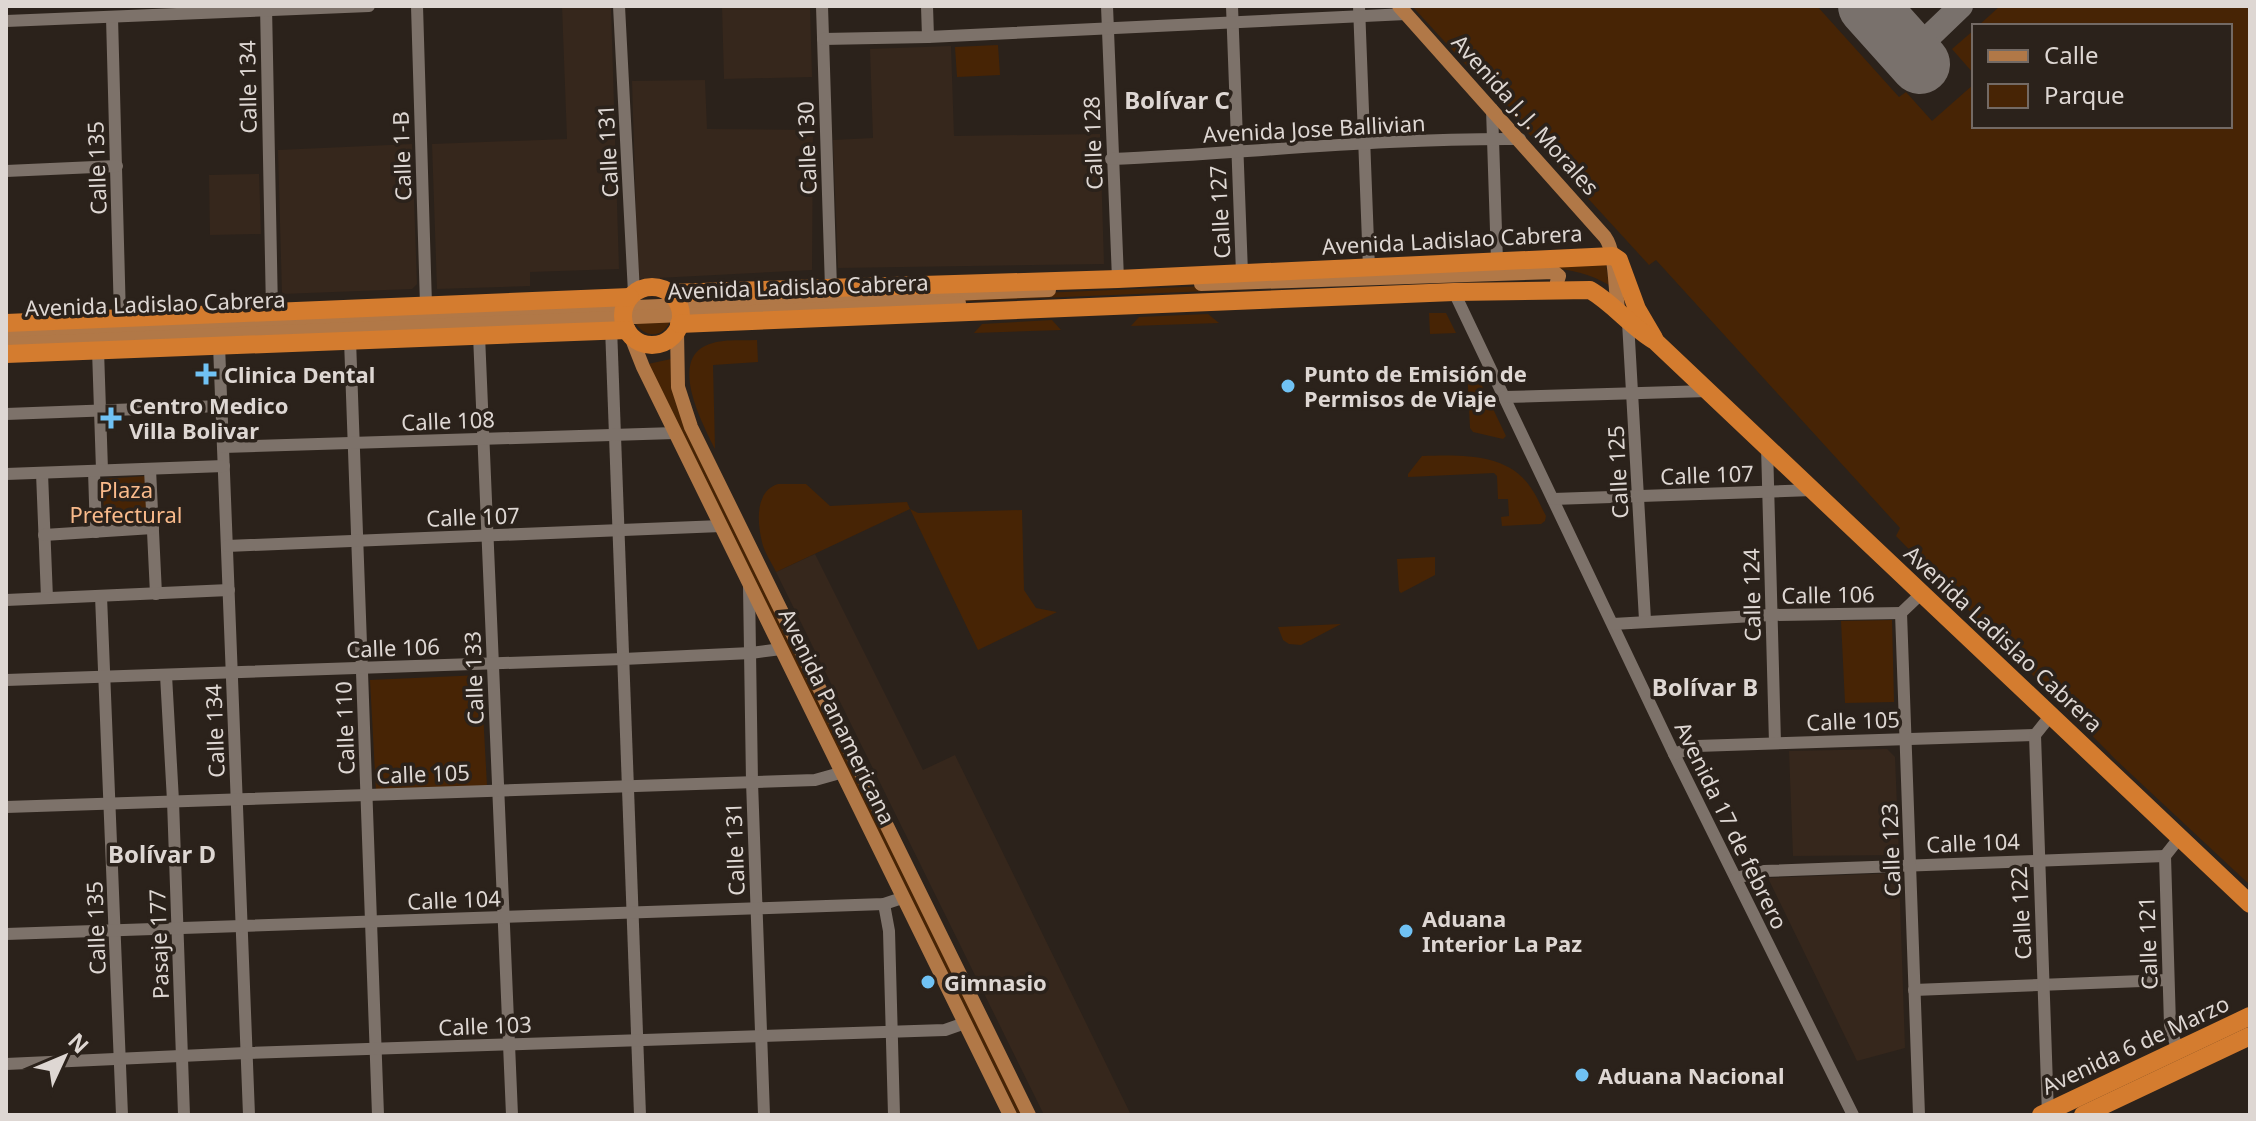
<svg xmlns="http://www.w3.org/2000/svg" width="2256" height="1121" font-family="'Noto Sans',sans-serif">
	<rect width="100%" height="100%" fill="#2b221b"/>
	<g fill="#36271c">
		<path d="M562,6L611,7L619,269L530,272V286L437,289L432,144L567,139Z"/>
		<path d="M722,6H810L812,77L724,79Z"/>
		<path d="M951,46L954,136L1100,134L1104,264L838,268L833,140L873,138L870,49Z"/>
		<path d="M705,80L707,129L813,130L812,270L638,279L632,81Z"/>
		<path d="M412,144L417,284L412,289L282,294L278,150Z"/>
		<path d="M259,174L261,234L210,235L209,175Z"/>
		<path d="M815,554L923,770L955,755L1131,1115H1044L776,572Z"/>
		<path d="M1887,749L1895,757L1899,855L1793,856L1789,751Z"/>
		<path d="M1899,873L1905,1048L1857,1061L1768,878Z"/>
	</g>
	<g fill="#472405">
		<path d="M1412,6H1817L1899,97L1906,92L1932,121L1974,84V126H2230V26H1978L2000,6H2250V885L2116,760L1896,536L1900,528L1656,260L1649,265Z"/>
		<path d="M1974,30V74L1952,49Z"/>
		<path d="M998,45L1000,75L957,77L955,47Z"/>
		<path d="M1597,263L1606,265L1609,285C1590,274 1570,269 1549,268Z"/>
		<path d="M1256,284V289L704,312V307Z"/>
		<path d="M1429,313H1446L1456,333L1430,334Z"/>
		<path d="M1208,314L1219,323L1131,326L1139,317Z"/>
		<path d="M671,319C664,339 644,339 634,321Z"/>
		<path d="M1052,320L1061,330L974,333L982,324Z"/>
		<path d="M757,340L758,362L713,365L715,449C703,424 665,355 713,343C726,339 743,341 757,340Z"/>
		<path d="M671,359L672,379L1024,1115H1018L648,364Z"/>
		<path d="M1472,365L1506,436L1503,439L1473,432L1470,428L1467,367Z"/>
		<path d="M1422,456C1459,455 1508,452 1531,488C1537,496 1541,507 1546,516L1545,521L1541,524L1502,526L1501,517L1509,516L1508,499H1498L1497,476L1494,473L1408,477V474Z"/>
		<path d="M147,476L150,525L105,527L102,479Z"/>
		<path d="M778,484H806L830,506L907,502L910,509L918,513L1022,510L1024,590L1036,608L1057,612L978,650L910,509L776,572C772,563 764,552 762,542C757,522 755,491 778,484Z"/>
		<path d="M1435,557V575L1401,593L1399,591L1397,559Z"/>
		<path d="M1892,620L1894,702L1845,703L1841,621Z"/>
		<path d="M1341,624L1301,645L1289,644L1283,640L1278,627Z"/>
		<path d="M481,675L487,786L376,792L370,680Z"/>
	</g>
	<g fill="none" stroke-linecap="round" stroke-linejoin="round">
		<path stroke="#79716c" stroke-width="24" d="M1911,54L1961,6"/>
		<path stroke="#79716c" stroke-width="60" d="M1868,6L1920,64"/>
		<g stroke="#7d726a" stroke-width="12">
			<path d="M266,6L272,311"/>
			<path d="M417,6L426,305"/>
			<path d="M619,6L634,293"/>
			<path d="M822,6L831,288"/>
			<path d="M927,6L928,37"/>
			<path d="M1107,6L1118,279"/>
			<path d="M1232,6L1242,273"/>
			<path d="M1359,6L1369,268"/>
			<path d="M112,17L120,318"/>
			<path d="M6,21L369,6"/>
			<path d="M823,39L928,37L1406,14"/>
			<path d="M1492,109L1497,261"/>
			<path d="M1111,159C1248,153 1383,138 1520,139"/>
			<path d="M6,171L117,166"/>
			<path d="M1454,292L1674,754L1853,1115"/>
			<path d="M1628,322L1645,620"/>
			<path d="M611,327L640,1115"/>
			<path d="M479,335L512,1115"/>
			<path d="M350,340L378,1115"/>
			<path d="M219,345L249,1115"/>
			<path d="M98,350L102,470"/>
			<path d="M1505,397L1708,391"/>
			<path d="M6,414L221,406"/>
			<path d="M1767,446L1775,743"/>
			<path d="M223,447L675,433"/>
			<path d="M150,469L156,594"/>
			<path d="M94,471L96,532"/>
			<path d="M42,473L47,598"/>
			<path d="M6,474L224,466"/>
			<path d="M1553,499L1813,490"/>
			<path d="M44,535L153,528"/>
			<path d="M227,546L721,526"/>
			<path d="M749,586L752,782L764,1115"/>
			<path d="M101,596L122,1115"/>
			<path d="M6,600L229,590"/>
			<path d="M1613,624L1771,615L1901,613"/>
			<path d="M166,675L173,801L184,1115"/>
			<path d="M6,680L623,659L751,653L781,649"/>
			<path d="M1674,754L1697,746L2035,735"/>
			<path d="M6,807L815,780L840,773"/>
			<path d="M1736,878L1764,871L2165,856"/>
			<path d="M884,904L889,931L894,1115"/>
			<path d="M6,934L884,904L902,898"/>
			<path d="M1914,990L2168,980"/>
			<path d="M2178,1052L2170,1025L2165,856L2180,837"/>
			<path d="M6,1064L246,1053L945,1030L965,1023"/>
			<path d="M1919,1115L1901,613L1922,593"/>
			<path d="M2048,1115L2035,735L2051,715"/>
		</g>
		<g stroke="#b17847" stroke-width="14">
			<path d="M1399,6L1605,237C1617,254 1614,291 1619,314"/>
			<path d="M1201,284L1554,272L1559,276L1557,282"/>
			<path d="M677,331L678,387L691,427L1029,1115"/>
			<path d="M6,333L1049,290"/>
			<path d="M630,334L643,367L1010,1115"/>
			<path d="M6,344L959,303"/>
		</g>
		<g stroke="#d47c2f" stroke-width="18">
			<circle cx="652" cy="316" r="29"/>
			<path d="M670,293L1118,279L1613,256L1619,260L1637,309L1654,338"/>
			<path d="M6,323L630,297"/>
			<path d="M679,324L1454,292L1590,290C1614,304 1631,327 1655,341L2250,904"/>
			<path d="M6,354L627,330"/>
			<path d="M2041,1115L2250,1016"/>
			<path d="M2083,1115L2250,1036"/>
		</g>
	</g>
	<g fill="#70c2f4" stroke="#2b221b" stroke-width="3">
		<path d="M202 362h8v8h8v8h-8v8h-8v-8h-8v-8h8z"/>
		<circle cx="1288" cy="386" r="8"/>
		<path d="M107 406h8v8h8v8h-8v8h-8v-8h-8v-8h8z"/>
		<circle cx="1406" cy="931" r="8"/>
		<circle cx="928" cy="982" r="8"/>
		<circle cx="1582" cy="1075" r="8"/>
	</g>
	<g text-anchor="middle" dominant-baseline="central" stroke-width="7" stroke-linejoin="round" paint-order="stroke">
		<g font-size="22" fill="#ded7d3" stroke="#2b221b">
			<text transform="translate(247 87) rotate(-91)">Calle 134</text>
			<text transform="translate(1526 114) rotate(48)">Avenida J. J. Morales</text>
			<text transform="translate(1314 128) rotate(-3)">Avenida Jose Ballivian</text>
			<text transform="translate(1092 143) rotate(-92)">Calle 128</text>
			<text transform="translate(806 148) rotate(-92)">Calle 130</text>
			<text transform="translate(607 151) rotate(-93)">Calle 131</text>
			<text transform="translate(401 156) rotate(-92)">Calle 1-B</text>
			<text transform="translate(96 168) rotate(-92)">Calle 135</text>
			<text transform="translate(1219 212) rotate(-93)">Calle 127</text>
			<text transform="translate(1452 239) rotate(-3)">Avenida Ladislao Cabrera</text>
			<text transform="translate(798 286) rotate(-2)">Avenida Ladislao Cabrera</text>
			<text transform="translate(155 303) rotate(-2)">Avenida Ladislao Cabrera</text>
			<text transform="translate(448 420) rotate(-2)">Calle 108</text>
			<text transform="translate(1617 472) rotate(-93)">Calle 125</text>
			<text transform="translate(1707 474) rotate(-2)">Calle 107</text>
			<text transform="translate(473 516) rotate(-2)">Calle 107</text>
			<text transform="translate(1828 594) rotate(-1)">Calle 106</text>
			<text transform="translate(1751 595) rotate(-91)">Calle 124</text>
			<text transform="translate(2004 638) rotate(43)">Avenida Ladislao Cabrera</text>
			<text transform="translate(393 647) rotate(-2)">Calle 106</text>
			<text transform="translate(473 678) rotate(-92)">Calle 133</text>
			<text transform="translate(838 716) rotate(64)">Avenida Panamericana</text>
			<text transform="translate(1853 720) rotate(-2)">Calle 105</text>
			<text transform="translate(344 728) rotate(-92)">Calle 110</text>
			<text transform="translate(214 731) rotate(-92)">Calle 134</text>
			<text transform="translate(423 773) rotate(-2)">Calle 105</text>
			<text transform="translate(1732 825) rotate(64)">Avenida 17 de febrero</text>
			<text transform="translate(1973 842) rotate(-2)">Calle 104</text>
			<text transform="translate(734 849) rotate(-92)">Calle 131</text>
			<text transform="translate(1890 850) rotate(-92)">Calle 123</text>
			<text transform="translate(454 899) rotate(-2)">Calle 104</text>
			<text transform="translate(2020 913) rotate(-93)">Calle 122</text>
			<text transform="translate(95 928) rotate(-92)">Calle 135</text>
			<text transform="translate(2147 943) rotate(-92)">Calle 121</text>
			<text transform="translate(158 944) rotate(-92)">Pasaje 177</text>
			<text transform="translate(485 1025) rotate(-2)">Calle 103</text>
			<text transform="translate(2135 1044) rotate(-25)">Avenida 6 de Marzo</text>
		</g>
		<g font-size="22" font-weight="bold" fill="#ded7d3" stroke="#2b221b" text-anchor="start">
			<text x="1304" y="373">Punto de Emisión de<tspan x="1304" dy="25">Permisos de Viaje</tspan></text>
			<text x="224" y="374">Clinica Dental</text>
			<text x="129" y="405">Centro Medico<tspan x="129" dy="25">Villa Bolivar</tspan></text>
			<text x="1422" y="918">Aduana<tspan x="1422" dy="25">Interior La Paz</tspan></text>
			<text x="944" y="982">Gimnasio</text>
			<text x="1598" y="1075">Aduana Nacional</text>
		</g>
		<g font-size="22" fill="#f9ba8b" stroke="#2b221b">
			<text x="126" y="489">Plaza<tspan x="126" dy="25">Prefectural</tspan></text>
		</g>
		<g font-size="24" font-weight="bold" fill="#ded7d3" stroke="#2b221b">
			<text x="1177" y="99">Bolívar C</text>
			<text x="1705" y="686">Bolívar B</text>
			<text x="162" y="853">Bolívar D</text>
		</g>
	</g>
	<rect width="2256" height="1121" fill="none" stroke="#ded7d3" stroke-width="16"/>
	<rect x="1972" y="24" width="260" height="104" fill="#2b221b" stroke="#736a65" stroke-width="2"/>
	<rect x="1988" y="50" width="40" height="12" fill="#b17847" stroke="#736a65" stroke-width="2"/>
	<text x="2044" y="64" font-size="24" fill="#ded7d3">Calle</text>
	<rect x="1988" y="84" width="40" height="24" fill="#472405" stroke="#736a65" stroke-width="2"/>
	<text x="2044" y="104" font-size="24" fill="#ded7d3">Parque</text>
	<g transform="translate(64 1057) rotate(46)" stroke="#2b221b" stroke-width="6" paint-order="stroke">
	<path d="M0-6L14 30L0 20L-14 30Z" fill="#ded7d3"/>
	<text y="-12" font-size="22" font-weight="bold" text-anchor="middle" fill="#ded7d3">N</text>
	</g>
</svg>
